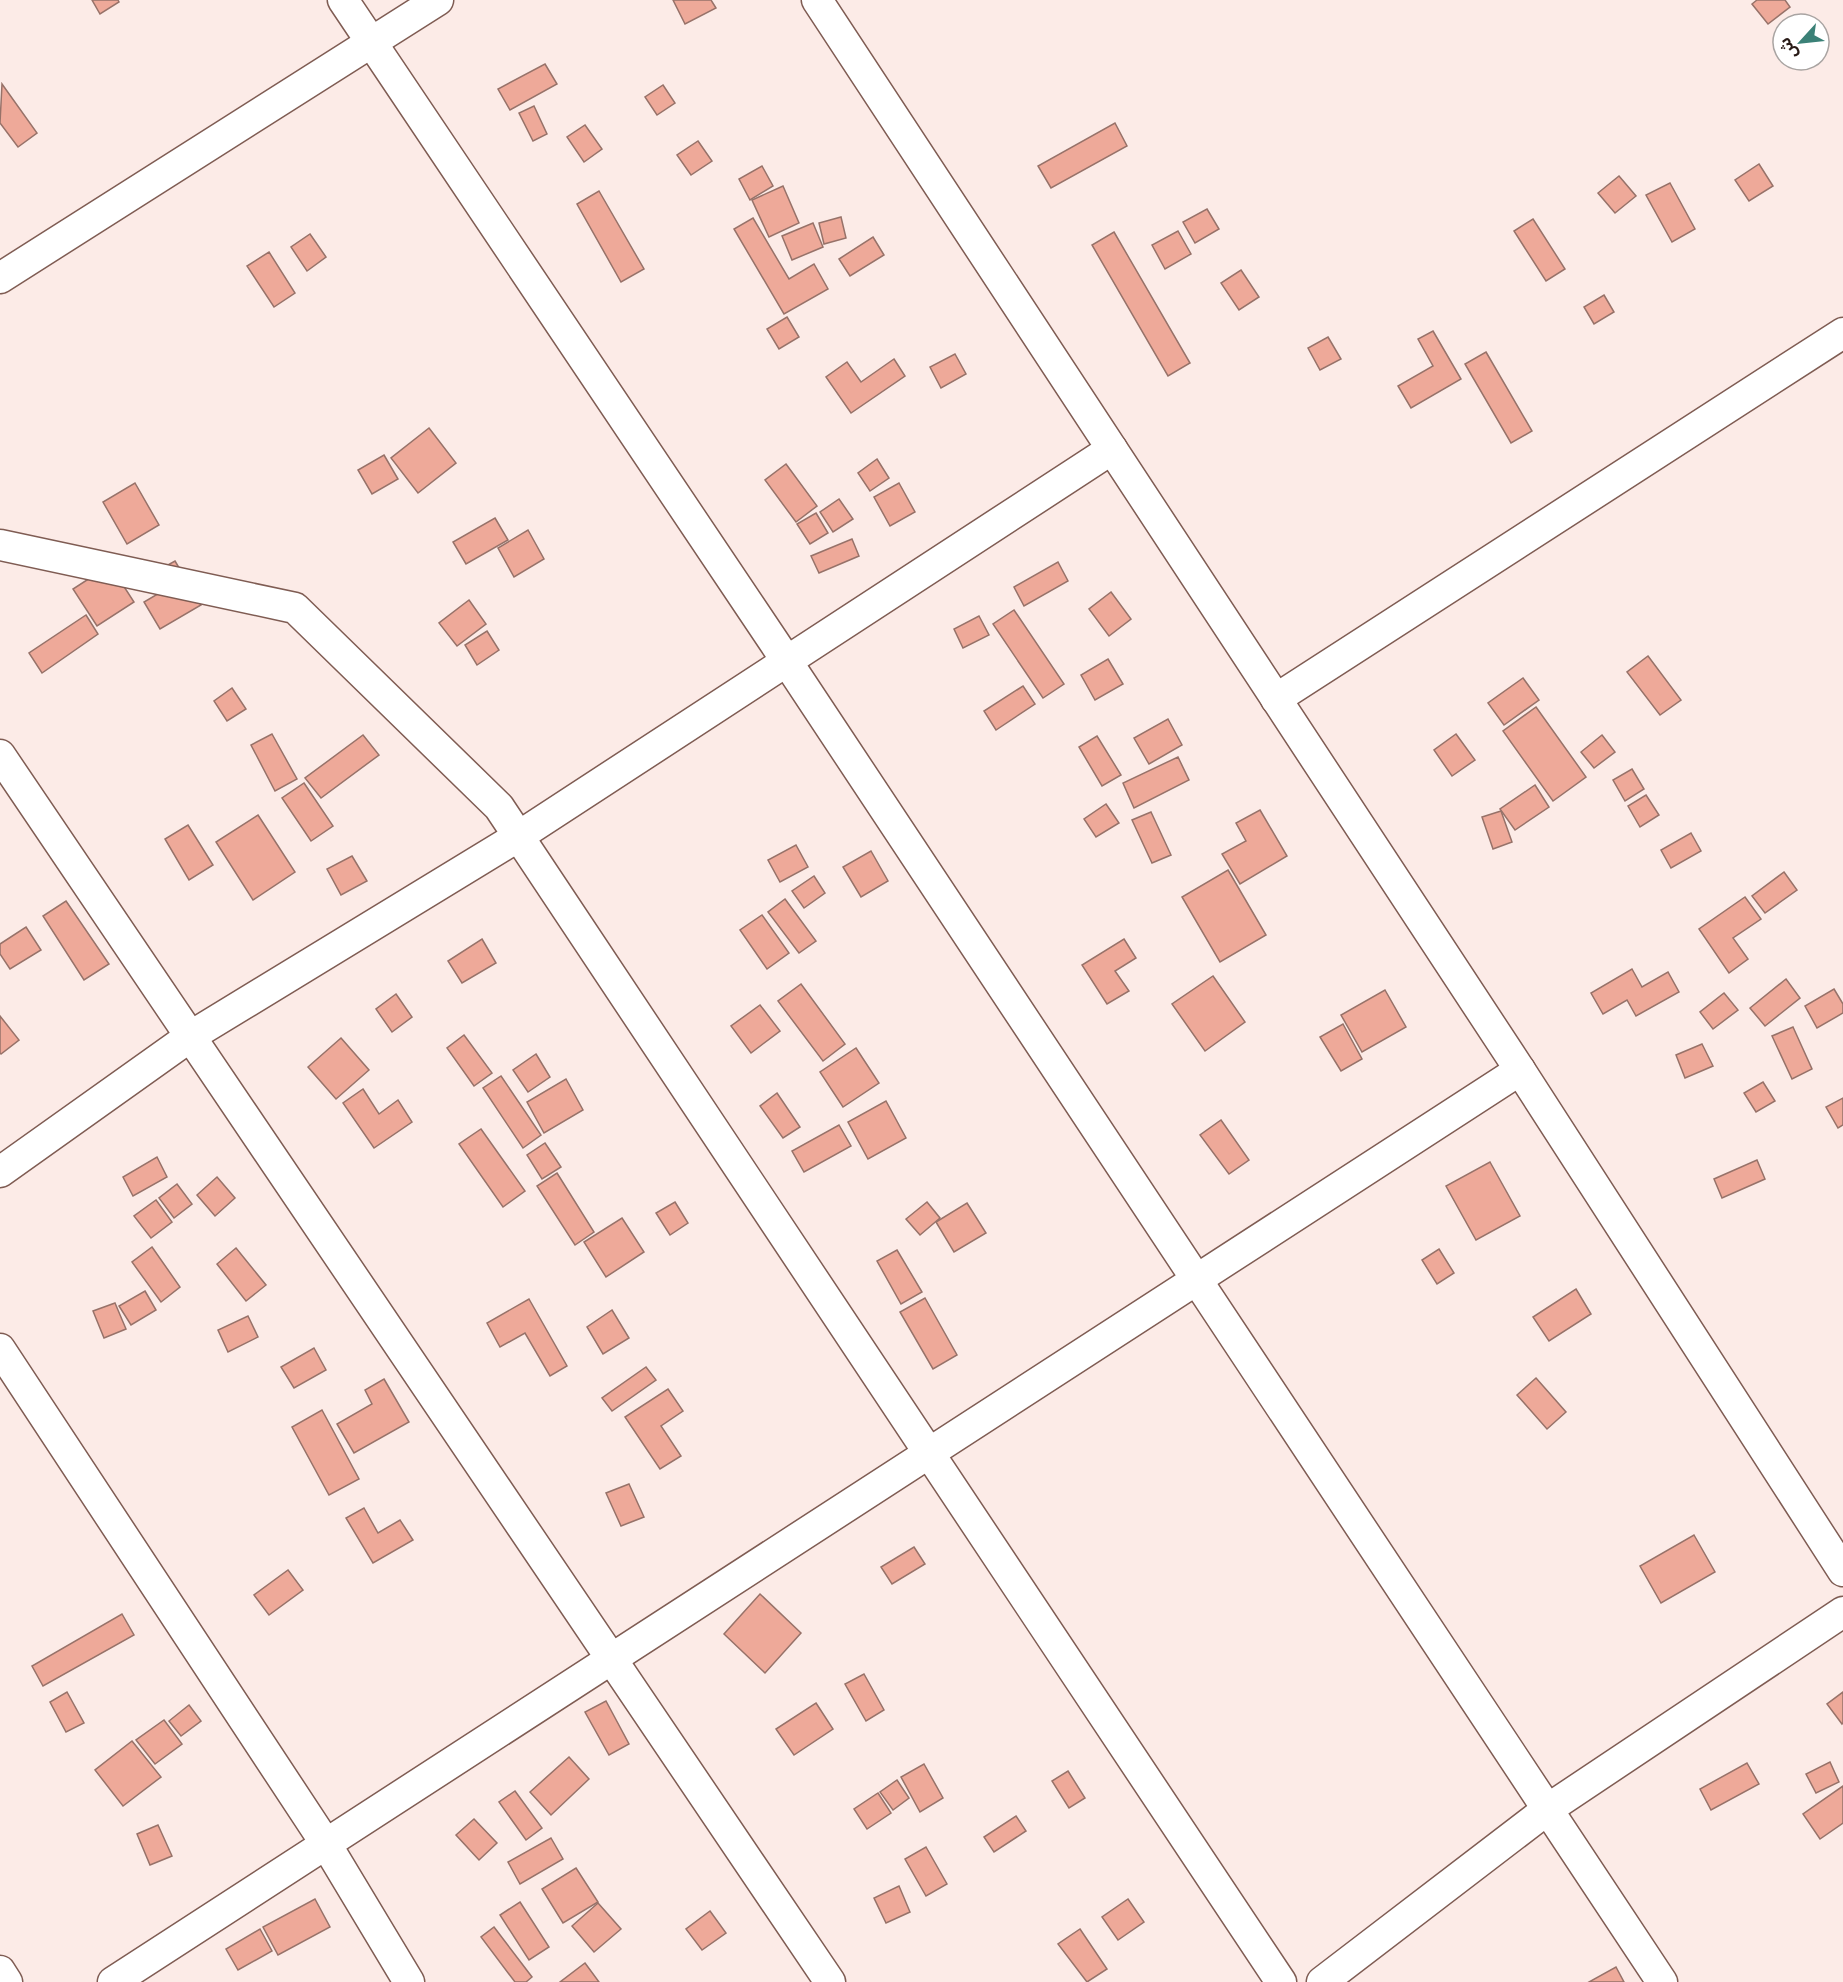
<svg xmlns="http://www.w3.org/2000/svg" width="1843" height="1982" font-family="'Archivo Narrow','Noto Sans Arabic',sans-serif">
	<rect width="100%" height="100%" fill="#fcebe7"/>
	<g fill="#eea999" stroke="#977269" stroke-width="1.5">
		<path d="M92,0H118L119,2L100,14Z"/>
		<path d="M673,0H711L716,8L685,24Z"/>
		<path d="M1757,0H1785L1790,7L1768,24L1752,4Z"/>
		<path d="M545,64L557,84L510,110L498,89Z"/>
		<path d="M2,84L37,133L18,147L0,123Z"/>
		<path d="M663,85L675,103L657,115L645,97Z"/>
		<path d="M534,106L547,134L533,141L519,113Z"/>
		<path d="M1115,123L1127,146L1051,188L1038,166Z"/>
		<path d="M585,125L602,149L584,162L567,137Z"/>
		<path d="M698,141L712,161L691,175L677,155Z"/>
		<path d="M1759,164L1773,186L1749,201L1735,180Z"/>
		<path d="M762,166L773,186L750,200L739,179Z"/>
		<path d="M1619,176L1636,196L1615,213L1598,193Z"/>
		<path d="M1670,183L1695,229L1672,242L1646,195Z"/>
		<path d="M783,186L799,223L769,237L752,200Z"/>
		<path d="M599,191L644,269L621,282L577,204Z"/>
		<path d="M1207,209L1219,229L1195,243L1183,222Z"/>
		<path d="M841,217L846,238L824,244L819,223Z"/>
		<path d="M753,218L789,279L814,264L828,289L784,314L734,229Z"/>
		<path d="M1533,219L1565,269L1546,281L1514,231Z"/>
		<path d="M813,223L823,247L792,260L782,236Z"/>
		<path d="M1178,231L1191,254L1165,269L1152,245Z"/>
		<path d="M1114,232L1190,363L1168,376L1092,245Z"/>
		<path d="M310,234L326,257L307,271L291,247Z"/>
		<path d="M873,237L884,255L850,276L839,259Z"/>
		<path d="M269,252L295,293L274,307L247,266Z"/>
		<path d="M1241,270L1259,297L1239,310L1221,283Z"/>
		<path d="M1604,295L1614,312L1594,324L1584,307Z"/>
		<path d="M787,317L799,337L779,349L767,329Z"/>
		<path d="M1433,331L1461,379L1411,408L1398,386L1433,366L1418,339Z"/>
		<path d="M1328,337L1341,359L1320,370L1308,348Z"/>
		<path d="M1486,352L1532,431L1511,443L1465,364Z"/>
		<path d="M955,354L966,374L941,388L930,367Z"/>
		<path d="M894,359L905,376L851,413L826,377L847,362L861,382Z"/>
		<path d="M429,428L456,463L418,493L391,458Z"/>
		<path d="M384,455L398,479L372,494L358,470Z"/>
		<path d="M877,459L889,478L870,491L858,473Z"/>
		<path d="M786,464L817,506L796,522L765,480Z"/>
		<path d="M135,483L159,525L127,544L103,502Z"/>
		<path d="M899,483L915,512L890,526L874,497Z"/>
		<path d="M839,499L853,519L833,532L820,512Z"/>
		<path d="M816,513L828,533L810,544L797,524Z"/>
		<path d="M495,518L508,540L466,564L453,542Z"/>
		<path d="M528,530L544,559L514,577L498,548Z"/>
		<path d="M852,539L859,556L819,573L811,556Z"/>
		<path d="M175,561L201,605L160,629L144,602L168,588L157,571Z"/>
		<path d="M1058,562L1068,581L1024,606L1014,587Z"/>
		<path d="M110,565L134,602L97,626L73,589Z"/>
		<path d="M1111,592L1131,619L1109,636L1089,609Z"/>
		<path d="M469,600L486,624L457,646L439,623Z"/>
		<path d="M1014,610L1064,684L1043,698L993,624Z"/>
		<path d="M86,615L98,634L42,673L29,653Z"/>
		<path d="M979,616L989,635L963,648L954,629Z"/>
		<path d="M487,631L499,650L477,665L465,645Z"/>
		<path d="M1648,656L1681,700L1660,715L1627,672Z"/>
		<path d="M1108,659L1123,684L1095,700L1081,675Z"/>
		<path d="M1523,678L1539,700L1504,725L1488,703Z"/>
		<path d="M1023,686L1035,704L996,730L984,711Z"/>
		<path d="M232,688L246,709L227,721L214,701Z"/>
		<path d="M1536,707L1586,777L1553,801L1503,731Z"/>
		<path d="M1168,719L1182,745L1149,764L1134,738Z"/>
		<path d="M272,734L297,779L275,791L251,745Z"/>
		<path d="M1456,734L1475,760L1452,776L1434,750Z"/>
		<path d="M363,735L379,755L321,798L305,778Z"/>
		<path d="M1602,735L1615,752L1594,768L1581,752Z"/>
		<path d="M1097,736L1121,775L1102,786L1079,747Z"/>
		<path d="M1178,757L1189,780L1134,808L1123,783Z"/>
		<path d="M1632,769L1644,789L1625,801L1613,780Z"/>
		<path d="M304,783L333,826L311,841L282,798Z"/>
		<path d="M1535,785L1549,807L1515,830L1500,809Z"/>
		<path d="M1646,795L1659,815L1640,827L1628,806Z"/>
		<path d="M1106,804L1119,823L1096,837L1084,819Z"/>
		<path d="M1260,810L1287,856L1240,884L1222,854L1246,841L1236,823Z"/>
		<path d="M1501,811L1512,842L1493,849L1482,817Z"/>
		<path d="M1151,812L1171,855L1152,863L1132,820Z"/>
		<path d="M258,815L295,872L253,900L216,842Z"/>
		<path d="M188,825L213,865L189,880L165,839Z"/>
		<path d="M1691,833L1701,851L1671,868L1661,850Z"/>
		<path d="M796,845L808,867L780,882L768,860Z"/>
		<path d="M871,851L888,881L861,897L843,867Z"/>
		<path d="M352,856L367,881L341,895L327,869Z"/>
		<path d="M1228,870L1266,935L1220,962L1182,897Z"/>
		<path d="M1784,872L1797,890L1765,913L1752,896Z"/>
		<path d="M814,876L825,893L804,908L792,891Z"/>
		<path d="M1745,897L1761,919L1733,938L1748,959L1729,973L1699,929Z"/>
		<path d="M785,899L816,941L799,953L768,912Z"/>
		<path d="M66,901L109,964L84,980L43,916Z"/>
		<path d="M762,915L789,953L767,969L740,930Z"/>
		<path d="M26,927L41,950L10,969L0,954V944Z"/>
		<path d="M482,939L496,963L462,983L448,961Z"/>
		<path d="M1124,939L1136,958L1115,971L1129,991L1107,1004L1082,965Z"/>
		<path d="M1632,969L1642,987L1668,972L1679,992L1636,1016L1627,1000L1603,1014L1591,993Z"/>
		<path d="M1213,976L1245,1022L1205,1051L1172,1004Z"/>
		<path d="M1786,979L1800,998L1765,1026L1750,1008Z"/>
		<path d="M801,984L845,1044L823,1061L778,1001Z"/>
		<path d="M1834,989L1843,1004V1013L1817,1028L1805,1006Z"/>
		<path d="M1385,990L1406,1027L1362,1052L1341,1015Z"/>
		<path d="M1724,993L1738,1010L1713,1029L1700,1012Z"/>
		<path d="M396,994L412,1017L392,1032L376,1009Z"/>
		<path d="M760,1005L780,1031L751,1053L731,1026Z"/>
		<path d="M0,1016L19,1040L1,1054L0,1053Z"/>
		<path d="M1343,1024L1362,1059L1341,1071L1320,1037Z"/>
		<path d="M1793,1027L1812,1069L1792,1079L1772,1036Z"/>
		<path d="M464,1035L492,1073L474,1086L447,1048Z"/>
		<path d="M341,1038L369,1070L336,1099L308,1067Z"/>
		<path d="M1702,1044L1713,1066L1685,1078L1676,1055Z"/>
		<path d="M856,1048L879,1083L843,1107L820,1072Z"/>
		<path d="M536,1054L550,1077L528,1092L513,1070Z"/>
		<path d="M501,1076L541,1135L523,1148L483,1088Z"/>
		<path d="M566,1079L583,1110L544,1133L527,1102Z"/>
		<path d="M1763,1082L1775,1101L1756,1112L1744,1093Z"/>
		<path d="M363,1089L379,1114L398,1100L412,1122L374,1148L343,1103Z"/>
		<path d="M777,1093L800,1127L783,1138L760,1106Z"/>
		<path d="M1843,1098V1125L1838,1128L1826,1107Z"/>
		<path d="M886,1101L906,1138L868,1159L848,1122Z"/>
		<path d="M1221,1120L1249,1160L1229,1174L1200,1135Z"/>
		<path d="M839,1125L851,1146L804,1172L792,1151Z"/>
		<path d="M481,1129L525,1191L503,1207L459,1144Z"/>
		<path d="M545,1143L561,1167L542,1179L527,1155Z"/>
		<path d="M157,1157L167,1177L133,1196L123,1177Z"/>
		<path d="M1757,1160L1765,1179L1722,1198L1714,1179Z"/>
		<path d="M1490,1162L1520,1216L1476,1240L1446,1186Z"/>
		<path d="M557,1173L594,1232L575,1245L537,1186Z"/>
		<path d="M217,1177L235,1198L215,1216L197,1195Z"/>
		<path d="M177,1184L192,1204L174,1218L159,1198Z"/>
		<path d="M156,1200L172,1222L151,1238L134,1216Z"/>
		<path d="M675,1202L688,1223L670,1235L656,1213Z"/>
		<path d="M927,1202L940,1218L920,1235L906,1219Z"/>
		<path d="M967,1203L986,1233L954,1252L936,1222Z"/>
		<path d="M622,1218L644,1252L606,1277L584,1242Z"/>
		<path d="M152,1247L180,1287L161,1302L132,1262Z"/>
		<path d="M236,1248L266,1285L246,1301L217,1264Z"/>
		<path d="M1439,1249L1454,1273L1437,1284L1422,1260Z"/>
		<path d="M897,1250L922,1292L901,1304L877,1261Z"/>
		<path d="M1576,1289L1591,1314L1549,1341L1533,1317Z"/>
		<path d="M145,1291L156,1310L131,1325L119,1306Z"/>
		<path d="M925,1298L957,1355L933,1369L900,1312Z"/>
		<path d="M529,1299L567,1366L550,1376L525,1333L500,1347L487,1323Z"/>
		<path d="M115,1303L126,1329L104,1338L93,1311Z"/>
		<path d="M612,1310L629,1338L603,1354L587,1327Z"/>
		<path d="M248,1316L258,1337L228,1352L218,1330Z"/>
		<path d="M314,1348L326,1370L294,1388L281,1367Z"/>
		<path d="M646,1367L656,1380L612,1411L602,1398Z"/>
		<path d="M1536,1378L1566,1412L1547,1429L1517,1395Z"/>
		<path d="M384,1379L409,1422L354,1453L337,1424L372,1404L365,1390Z"/>
		<path d="M668,1389L683,1411L661,1426L681,1456L660,1469L625,1417Z"/>
		<path d="M322,1410L359,1479L329,1495L292,1427Z"/>
		<path d="M629,1484L644,1517L621,1526L606,1493Z"/>
		<path d="M364,1508L378,1533L400,1520L413,1540L373,1563L346,1518Z"/>
		<path d="M1694,1535L1715,1572L1661,1603L1640,1566Z"/>
		<path d="M914,1547L925,1564L892,1584L881,1567Z"/>
		<path d="M288,1570L303,1590L269,1615L254,1595Z"/>
		<path d="M760,1594L801,1633L765,1673L724,1634Z"/>
		<path d="M122,1614L134,1635L43,1686L32,1666Z"/>
		<path d="M864,1674L884,1710L866,1721L845,1684Z"/>
		<path d="M67,1692L84,1723L66,1732L50,1702Z"/>
		<path d="M1843,1692V1723L1842,1724L1827,1704Z"/>
		<path d="M606,1701L629,1744L609,1755L585,1712Z"/>
		<path d="M816,1703L833,1729L794,1755L776,1729Z"/>
		<path d="M189,1705L201,1721L181,1736L169,1721Z"/>
		<path d="M164,1720L182,1744L155,1764L136,1740Z"/>
		<path d="M132,1741L161,1777L123,1806L95,1770Z"/>
		<path d="M569,1757L589,1779L551,1815L530,1792Z"/>
		<path d="M1830,1762L1839,1782L1816,1793L1806,1774Z"/>
		<path d="M1747,1763L1759,1784L1711,1810L1700,1789Z"/>
		<path d="M924,1764L943,1798L920,1812L901,1777Z"/>
		<path d="M1068,1771L1085,1798L1069,1808L1052,1781Z"/>
		<path d="M897,1780L909,1798L893,1810L880,1792Z"/>
		<path d="M1843,1786V1823L1820,1839L1803,1814Z"/>
		<path d="M515,1791L542,1828L526,1840L499,1802Z"/>
		<path d="M878,1793L891,1813L867,1829L854,1809Z"/>
		<path d="M1016,1816L1026,1831L994,1852L984,1837Z"/>
		<path d="M474,1819L497,1843L479,1860L456,1835Z"/>
		<path d="M158,1825L172,1856L150,1865L137,1834Z"/>
		<path d="M551,1838L563,1859L520,1884L508,1862Z"/>
		<path d="M926,1847L947,1884L926,1896L905,1859Z"/>
		<path d="M576,1868L598,1902L563,1923L542,1889Z"/>
		<path d="M899,1886L910,1912L886,1923L874,1898Z"/>
		<path d="M315,1899L330,1927L278,1955L263,1927Z"/>
		<path d="M1128,1899L1144,1922L1118,1940L1102,1917Z"/>
		<path d="M520,1902L549,1947L529,1960L500,1915Z"/>
		<path d="M598,1903L621,1929L594,1952L572,1926Z"/>
		<path d="M710,1911L726,1933L702,1950L686,1929Z"/>
		<path d="M494,1927L532,1977L526,1982H515L481,1937Z"/>
		<path d="M260,1929L272,1951L238,1970L226,1949Z"/>
		<path d="M1080,1929L1107,1969L1087,1982L1058,1944Z"/>
		<path d="M585,1963L599,1982H560Z"/>
		<path d="M1616,1967L1624,1982H1589Z"/>
	</g>
	<g fill="none" stroke-linecap="round" stroke-linejoin="round">
		<defs>
			<g id="minor">
				<path d="M343,0L774,642L1662,1982"/>
				<path d="M817,0L1520,1070L1843,1571"/>
				<path d="M0,278L438,0"/>
				<path d="M0,545L295,608L499,807L1281,1982"/>
				<path d="M1276,699L1843,333"/>
				<path d="M0,755L830,1982"/>
				<path d="M0,1172L191,1036L519,836L1112,449"/>
				<path d="M0,1349L326,1844L409,1982"/>
				<path d="M0,1971L7,1982"/>
				<path d="M113,1982L1520,1070"/>
				<path d="M1322,1982L1548,1809L1843,1612"/>
			</g>
		</defs>
		<use href="#minor" stroke="#7f5c53" stroke-width="33"/>
		<use href="#minor" stroke="#fff" stroke-width="30"/>
	</g>
	<g transform="translate(1801 42) rotate(243)"><circle r="28" fill="#ffffff" stroke="#a9a4a2" stroke-width="1.5"/>
	<path d="M0-4.5L10 22L0 15L-10 22Z" fill="#3b8177"/>
	<text y="-9" font-size="16" font-weight="bold" text-anchor="middle" fill="#291b17">ش</text>
	</g>
</svg>
